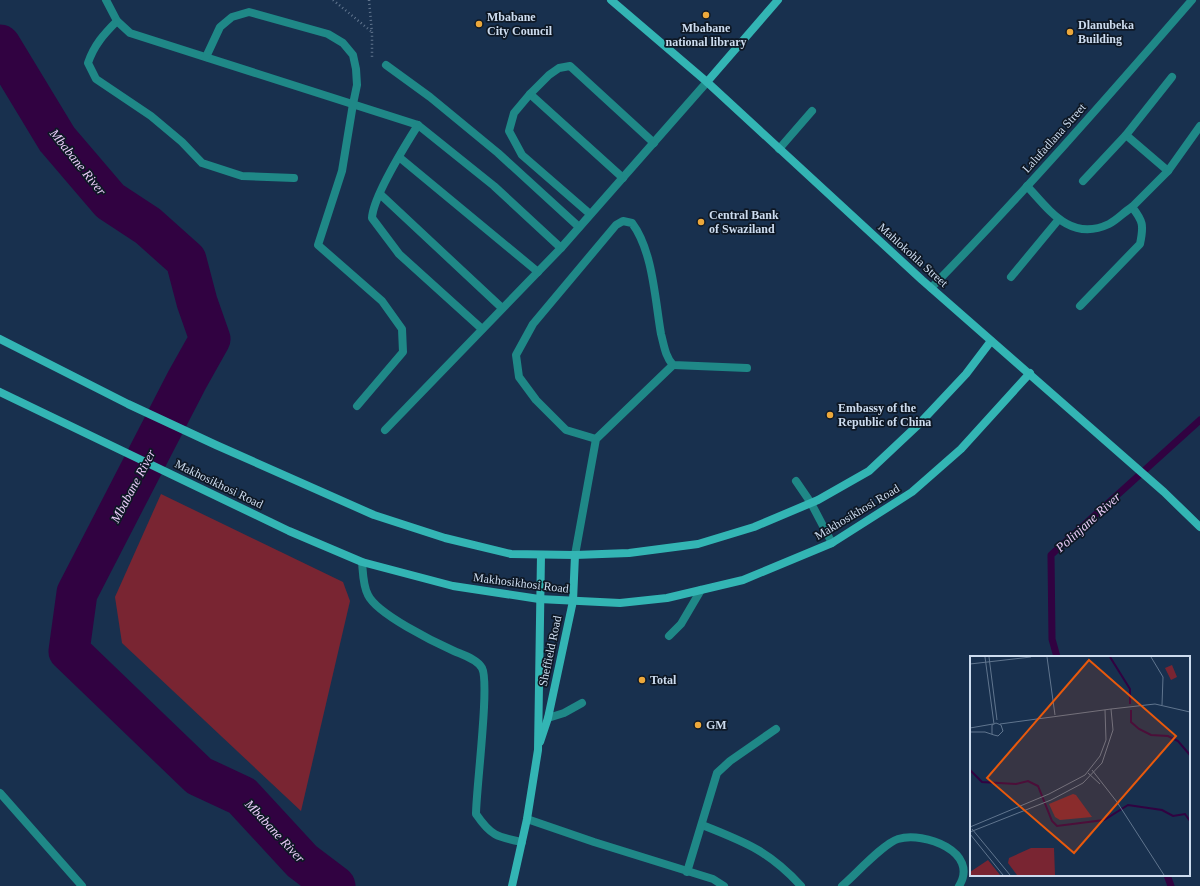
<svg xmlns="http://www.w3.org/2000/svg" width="1200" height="886" font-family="'Times New Roman',serif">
	<rect width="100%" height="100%" fill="#18304e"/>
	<path fill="#792532" d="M161,494L343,582L350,601L301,811L122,643L115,597Z"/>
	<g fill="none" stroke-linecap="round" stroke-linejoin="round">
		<g stroke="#310241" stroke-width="7">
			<path d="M1057,657L1052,639L1051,555L1200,420"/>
			<path d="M1167,875L1171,886"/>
		</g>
		<path stroke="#310241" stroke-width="41" d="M0,45L57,139L110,201L148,226L186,260L197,302L210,339L187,380L77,593L69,651L199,776L242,796L302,861L335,886"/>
		<g stroke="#62768f" stroke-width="2.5" stroke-dasharray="1 3" stroke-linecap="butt">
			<path d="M333,0L372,32"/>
			<path d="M369,0L372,33V57"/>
		</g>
		<g stroke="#1f8887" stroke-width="8">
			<path d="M106,0L117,21L130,33L418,125L494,186L561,248"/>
			<path d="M117,21C104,34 94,45 88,63L96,79L151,116L182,142L202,163L242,176L294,178"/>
			<path d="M206,57L220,27L232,17L249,12L328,34L343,43L353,55L356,69L357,85L353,104"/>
			<path d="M386,65L430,97L498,153L579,227"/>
			<path d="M530,94L623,178"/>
			<path d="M418,125C406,144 373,197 372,218L399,254L482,329"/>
			<path d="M1126,135L1168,171"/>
			<path d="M779,149L812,111"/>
			<path d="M399,157L538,272"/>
			<path d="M1083,181L1126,135L1172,77"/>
			<path d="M1027,186C1050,211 1071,242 1109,224C1117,220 1124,212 1132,207C1143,221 1144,225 1140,244L1080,306"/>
			<path d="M380,194L502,308"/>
			<path d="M1132,207L1168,171L1200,126"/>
			<path d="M590,214L522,155L509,131L514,113L530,94L549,75L559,68L570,66L654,143"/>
			<path d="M1011,277L1059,219"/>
			<path d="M385,430L561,248L707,82"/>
			<path d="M596,439L566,430L536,400L519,377L516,355L533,324L616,225L623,221L632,223C653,251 655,300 661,334C664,345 665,356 673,365L747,368"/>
			<path d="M796,481L811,503L832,543"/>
			<path d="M575,555L596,439L673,365"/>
			<path d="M362,562C363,573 363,586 368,595C377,614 434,642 454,651C463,655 477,659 482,668C490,683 476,790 476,814C491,836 497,837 522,842"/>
			<path d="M669,636L681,624L701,590"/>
			<path d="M548,718L564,713L582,703"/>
			<path d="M0,793L82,886"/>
			<path d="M527,819L594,842L713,879L724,886"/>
			<path d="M702,825C745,842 769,851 801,886"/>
			<path d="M687,872L717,773L730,761L776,729"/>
			<path d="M842,886C855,875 884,843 898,839C924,831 980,852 959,886"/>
		</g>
		<g stroke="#1f8887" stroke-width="8">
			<path d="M353,104L342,171L318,245L382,301L402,329L403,352L357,406"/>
			<path d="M931,288C1022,195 1107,98 1192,0"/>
		</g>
		<g stroke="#33b5b4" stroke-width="8">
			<path d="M611,0L707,82L922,280L1164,492L1200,527"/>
			<path d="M707,82L778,0"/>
			<path d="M0,339L128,404L216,445L374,515L445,538L511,554L575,555L629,553L698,544L754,527L818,500L869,471L919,424L966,374L991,341"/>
			<path d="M0,392L289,531L362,562L453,586L539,599L620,603L667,598L743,580L832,543L912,492L961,449L1030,373"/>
			<path d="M540,742L548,718L573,601L575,555"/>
			<path d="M512,886L527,819L538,750L541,555"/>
		</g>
	</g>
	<g fill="#eda83b" stroke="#0e1825" stroke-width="1.5">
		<circle cx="706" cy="15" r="4"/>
		<circle cx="479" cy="24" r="4"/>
		<circle cx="1070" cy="32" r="4"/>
		<circle cx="701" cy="222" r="4"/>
		<circle cx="830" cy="415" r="4"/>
		<circle cx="642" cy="680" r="4"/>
		<circle cx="698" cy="725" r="4"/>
	</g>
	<g text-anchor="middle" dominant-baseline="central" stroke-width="3.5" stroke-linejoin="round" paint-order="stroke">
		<g font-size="12" font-weight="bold" fill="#cddcef" stroke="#0e1825" text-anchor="start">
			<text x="487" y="17">Mbabane<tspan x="487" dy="14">City Council</tspan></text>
			<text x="1078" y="25">Dlanubeka<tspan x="1078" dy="14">Building</tspan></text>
			<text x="706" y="28" text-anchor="middle">Mbabane<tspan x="706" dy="14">national library</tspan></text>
			<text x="709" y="215">Central Bank<tspan x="709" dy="14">of Swaziland</tspan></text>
			<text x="838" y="408">Embassy of the<tspan x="838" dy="14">Republic of China</tspan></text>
			<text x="650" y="680">Total</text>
			<text x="706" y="725">GM</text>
		</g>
		<g font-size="12" fill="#cddcef" stroke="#0e1825">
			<text transform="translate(1054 138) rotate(-48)">Lalufadlana Street</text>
			<text transform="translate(913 255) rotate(42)">Mahlokohla Street</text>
			<text transform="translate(219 484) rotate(26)">Makhosikhosi Road</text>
			<text transform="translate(857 512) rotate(-31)">Makhosikhosi Road</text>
			<text transform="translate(521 583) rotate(7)">Makhosikhosi Road</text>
			<text transform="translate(550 651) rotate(-78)">Sheffield Road</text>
		</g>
		<g font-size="13" font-style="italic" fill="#eccefa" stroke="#0e1825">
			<text transform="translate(78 162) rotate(51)">Mbabane River</text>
			<text transform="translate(133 486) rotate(-62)">Mbabane River</text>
			<text transform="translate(1088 522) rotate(-42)">Polinjane River</text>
			<text transform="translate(275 831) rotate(47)">Mbabane River</text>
		</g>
	</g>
	<g transform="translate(970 656)">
		<rect width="220" height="220" fill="#18304e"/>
		<path d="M202,9L207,21L201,24L195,12ZM103,138L106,139L122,161L90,164L85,161L79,148ZM61,192H84L85,219H47L38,207L39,202ZM18,204L30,219H0V216Z" fill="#792532"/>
		<path fill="none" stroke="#310241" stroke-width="2" d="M140,1L160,33V48M161,54V66L169,73L181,79L198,80L208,85L220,99M0,114L12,126L46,128L58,125L68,130L82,165L87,170L134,164L158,149L192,154L203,160L215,158L220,165"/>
		<path fill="none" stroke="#60758e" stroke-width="1" d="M15,1L24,68M19,1L27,64M77,1L85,59M181,1L193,21L192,49M0,8L61,1M141,53L185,48L220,56M0,72L23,68M0,76H15L24,79L28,80L33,75L31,69L26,67L22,69V78M122,114L147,146L194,219M118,117L130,128M0,171L79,138L115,119L130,100L136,84L135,54M2,173L40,219M0,176L81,144L113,127L132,107L143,74L141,53L30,68M0,178L33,219"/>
		<path fill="#e8590c" fill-opacity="0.15" stroke="#e8590c" stroke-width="2" d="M119,4L206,80L104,197L17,122Z"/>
		<rect width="220" height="220" fill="none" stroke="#cddcef" stroke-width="2"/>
	</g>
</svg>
